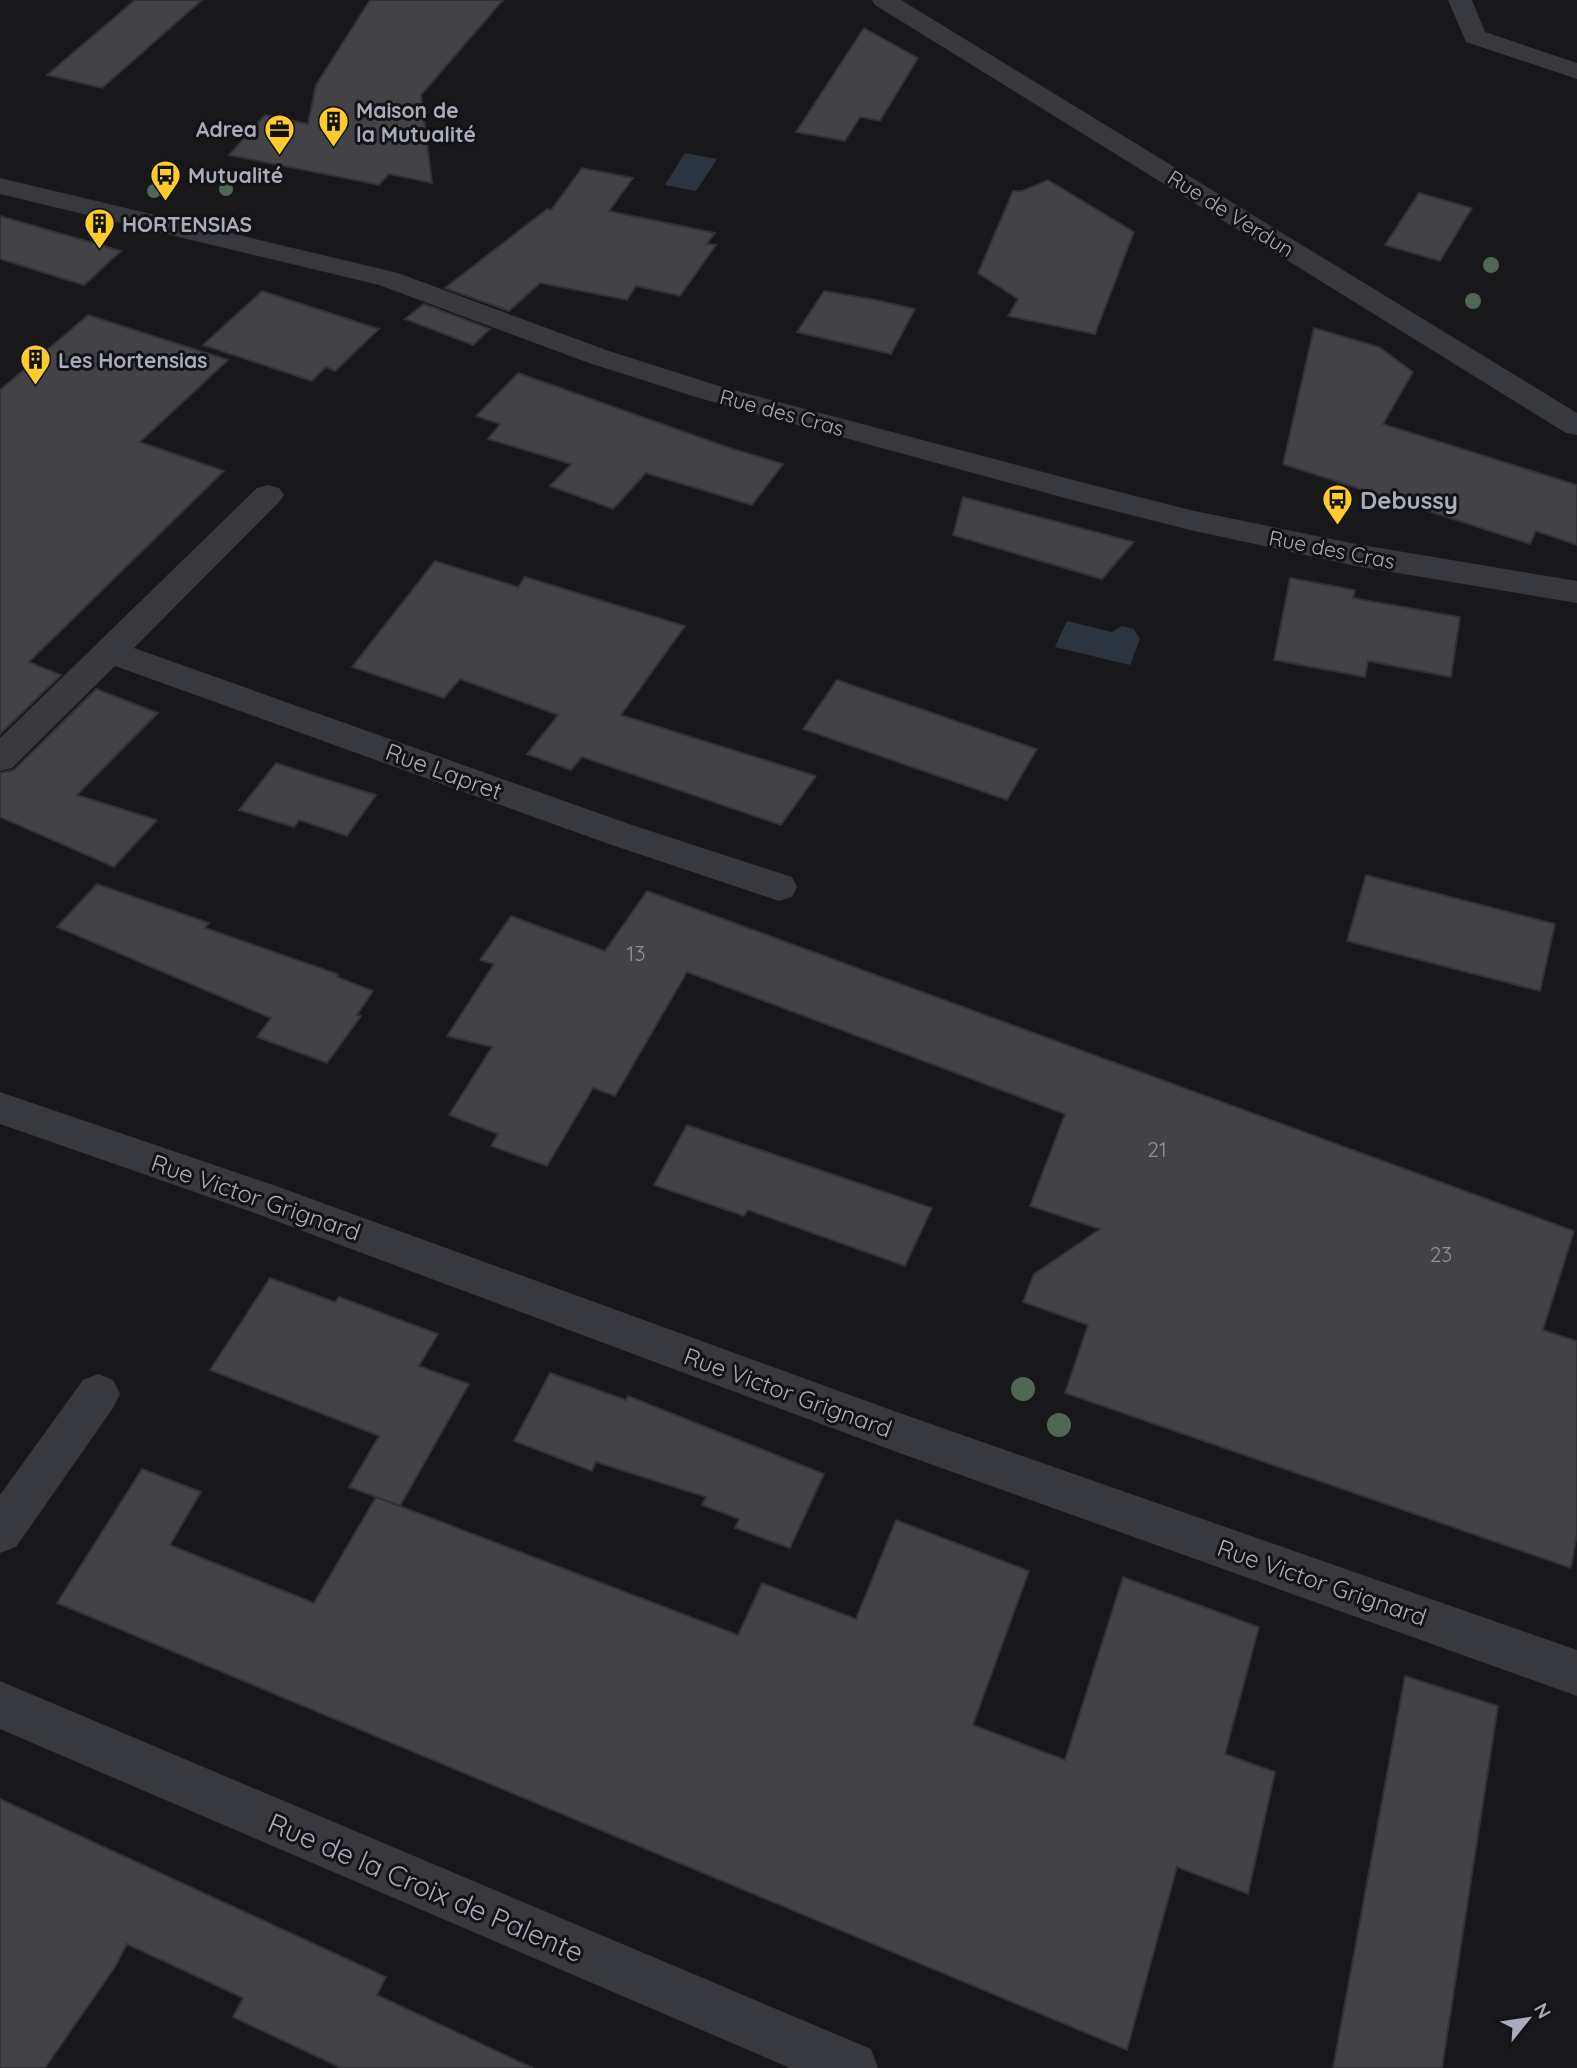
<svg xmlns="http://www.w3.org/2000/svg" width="1577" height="2068" font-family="Quicksand,sans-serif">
	<rect width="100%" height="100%" fill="#18171a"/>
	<g fill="#2c353f">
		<path d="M685,153L717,159L696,191L665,185Z"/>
		<path d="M1067,621L1112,632L1122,626L1134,629L1140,639L1130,665L1055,647Z"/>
	</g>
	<g fill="#424247" stroke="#323136" stroke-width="2">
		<path d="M135,0H202L102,88L47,75Z"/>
		<path d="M370,0H503L421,95L432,183L389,174L379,185L229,155L265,115L308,124L316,85Z"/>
		<path d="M864,28L918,58L880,121L860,117L845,141L796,132Z"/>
		<path d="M582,168L633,178L609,211L715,233L707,244L716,245L680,296L636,286L627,300L540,283L509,311L445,288L547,209L551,210Z"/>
		<path d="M1048,180L1134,232L1095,334L1008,316L1018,299L978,273L1013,191H1022Z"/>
		<path d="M1419,193L1472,208L1440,261L1385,245Z"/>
		<path d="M0,216L121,251L84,285L0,259Z"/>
		<path d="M262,291L379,329L335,371L326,367L312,381L203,345Z"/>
		<path d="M824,291L876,300L915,309L891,354L797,332Z"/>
		<path d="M424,304L490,329L473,345L405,319Z"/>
		<path d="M88,315L228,360L140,442L224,471L29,662L61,675L0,734V390Z"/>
		<path d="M1314,328L1379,347L1413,372L1383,424L1577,485V545L1536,531L1530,544L1283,464Z"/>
		<path d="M518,373L727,447L783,464L752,505L646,473L613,509L550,486L571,464L488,439L500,424L476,416Z"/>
		<path d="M963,497L1134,542L1102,579L953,535Z"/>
		<path d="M435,561L518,587L525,577L685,626L621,715L816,776L781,825L582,757L571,770L527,754L558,715L460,679L444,698L352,667Z"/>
		<path d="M1290,578L1355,590L1353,598L1460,617L1451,677L1368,661L1365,677L1274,660Z"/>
		<path d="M837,680L1037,749L1007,800L803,729Z"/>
		<path d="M96,689L158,713L77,795L157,820L114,867L0,817V773L14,770Z"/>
		<path d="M276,763L328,780L376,795L347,836L299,820L294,827L239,810Z"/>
		<path d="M1366,875L1555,924L1540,991L1347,941Z"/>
		<path d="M97,884L209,923L205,928L338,974L337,977L373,991L357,1015L361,1016L327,1063L257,1037L271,1018L57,927Z"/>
		<path d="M647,891L1574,1231L1543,1330L1577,1341V1534L1571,1568L1065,1393L1088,1325L1023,1302L1034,1274L1100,1229L1030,1206L1065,1114L687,972L615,1096L593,1088L547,1166L491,1146L498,1134L449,1115L492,1047L447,1036L494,964L480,960L511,916L605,951Z"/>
		<path d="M687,1125L932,1208L905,1266L748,1210L744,1216L654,1185Z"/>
		<path d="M270,1278L335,1302L339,1297L438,1334L419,1366L469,1384L400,1506L349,1487L379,1436L210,1370Z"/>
		<path d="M550,1373L626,1400L628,1396L824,1474L790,1548L735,1528L739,1519L702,1505L706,1497L596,1462L592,1471L514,1441Z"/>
		<path d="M142,1469L201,1492L170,1545L314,1603L376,1497L738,1635L762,1583L856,1619L896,1520L1029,1571L973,1725L1065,1760L1123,1577L1259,1627L1225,1754L1275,1772L1248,1894L1177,1867L1127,2050L57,1603Z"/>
		<path d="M1405,1676L1498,1706L1442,2068H1333Z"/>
		<path d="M0,1799L386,1977L377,1995L533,2068H341L233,2017L243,1998L127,1944L115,1967L45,2068H0Z"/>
	</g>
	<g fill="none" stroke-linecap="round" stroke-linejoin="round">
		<g fill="#38393f" fill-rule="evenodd">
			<path d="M872,0H901L1577,413V435L1566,433L875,5Z"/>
			<path d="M1448,0H1472L1485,32L1577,63V79L1466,42Z"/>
			<path d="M0,178L398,273L609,351L719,386L1077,481L1190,510L1356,544L1577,581V603L1356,566L1190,530L1076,501L699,398L589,363L379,285L0,194Z"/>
			<path d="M268,485L279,488L284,495L279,502L134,648L632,825L792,877L797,887L792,897L779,901L606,843L115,666L12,768L0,771V738L257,488Z"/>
			<path d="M0,1092L276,1186L894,1411L1577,1650V1696L894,1451L249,1211L0,1124Z"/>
			<path d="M98,1374L113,1380L120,1394L113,1408L16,1547L0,1553V1495L83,1380Z"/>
			<path d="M0,1681L871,2049L878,2068H790L0,1729Z"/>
		</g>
	</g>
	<g fill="#516655">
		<circle cx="226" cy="189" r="7"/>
		<circle cx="154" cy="191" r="7"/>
		<circle cx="1491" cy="265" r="8"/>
		<circle cx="1473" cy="301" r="8"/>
		<circle cx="1023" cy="1389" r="12"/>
		<circle cx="1059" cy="1425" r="12"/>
	</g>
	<defs>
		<symbol id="building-pin" viewBox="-11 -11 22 30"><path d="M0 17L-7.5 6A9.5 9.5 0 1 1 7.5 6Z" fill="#ffcb2b" stroke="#131215"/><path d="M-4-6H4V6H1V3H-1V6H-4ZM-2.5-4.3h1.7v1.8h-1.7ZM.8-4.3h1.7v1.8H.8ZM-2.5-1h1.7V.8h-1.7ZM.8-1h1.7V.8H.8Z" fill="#111"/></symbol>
		<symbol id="office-pin" viewBox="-11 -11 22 30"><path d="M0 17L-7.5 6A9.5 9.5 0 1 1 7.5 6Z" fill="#ffcb2b" stroke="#131215"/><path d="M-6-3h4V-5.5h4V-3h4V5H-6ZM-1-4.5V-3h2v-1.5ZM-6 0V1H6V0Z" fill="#111"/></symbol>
		<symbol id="bus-pin" viewBox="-11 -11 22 30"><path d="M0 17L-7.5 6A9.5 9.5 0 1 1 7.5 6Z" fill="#ffcb2b" stroke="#131215"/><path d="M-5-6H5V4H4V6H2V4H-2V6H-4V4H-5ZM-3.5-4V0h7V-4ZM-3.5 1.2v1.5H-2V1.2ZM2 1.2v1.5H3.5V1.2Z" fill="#111"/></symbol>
	</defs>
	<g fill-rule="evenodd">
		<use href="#building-pin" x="316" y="104" width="35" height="47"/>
		<use href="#office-pin" x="262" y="112" width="35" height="47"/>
		<use href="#bus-pin" x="148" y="158" width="35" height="47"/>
		<use href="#building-pin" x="82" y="206" width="35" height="47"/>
		<use href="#building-pin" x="18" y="342" width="35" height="47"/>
		<use href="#bus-pin" x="1320" y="482" width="35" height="47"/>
	</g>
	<g text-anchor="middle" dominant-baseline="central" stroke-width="6" stroke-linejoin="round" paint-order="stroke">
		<g font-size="21" font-weight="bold" fill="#a9adbb" stroke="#131215" text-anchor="start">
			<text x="356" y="110">Maison de<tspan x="356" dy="24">la Mutualité</tspan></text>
			<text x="257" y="129" text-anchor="end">Adrea</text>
			<text x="188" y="175">Mutualité</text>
			<text x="122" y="224">HORTENSIAS</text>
			<text x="58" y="360">Les Hortensias</text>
		</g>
		<g font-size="21" fill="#a9adbb" stroke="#131215">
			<text transform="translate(1231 213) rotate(32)">Rue de Verdun</text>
			<text transform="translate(782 412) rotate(15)">Rue des Cras</text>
			<text transform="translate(1332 549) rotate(11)">Rue des Cras</text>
		</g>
		<g font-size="21" fill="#8f929e">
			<text x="636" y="953">13</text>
			<text x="1157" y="1149">21</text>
			<text x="1441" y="1254">23</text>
		</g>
		<g font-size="24" font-weight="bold" fill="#a9adbb" stroke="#131215" text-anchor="start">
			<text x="1360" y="500">Debussy</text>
		</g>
		<g font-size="24" fill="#a9adbb" stroke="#131215">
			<text transform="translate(444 771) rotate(20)">Rue Lapret</text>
			<text transform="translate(256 1197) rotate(19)">Rue Victor Grignard</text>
			<text transform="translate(788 1392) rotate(20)">Rue Victor Grignard</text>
			<text transform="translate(1322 1582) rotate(19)">Rue Victor Grignard</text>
		</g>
		<g font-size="28" fill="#a9adbb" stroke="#131215">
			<text transform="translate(426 1887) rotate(23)">Rue de la Croix de Palente</text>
		</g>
	</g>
	<g transform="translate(1528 2019) rotate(60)" stroke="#131215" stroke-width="5" paint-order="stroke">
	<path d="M0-5L12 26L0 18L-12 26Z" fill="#a9adbb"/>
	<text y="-10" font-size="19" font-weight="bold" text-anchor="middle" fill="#a9adbb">N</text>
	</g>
</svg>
